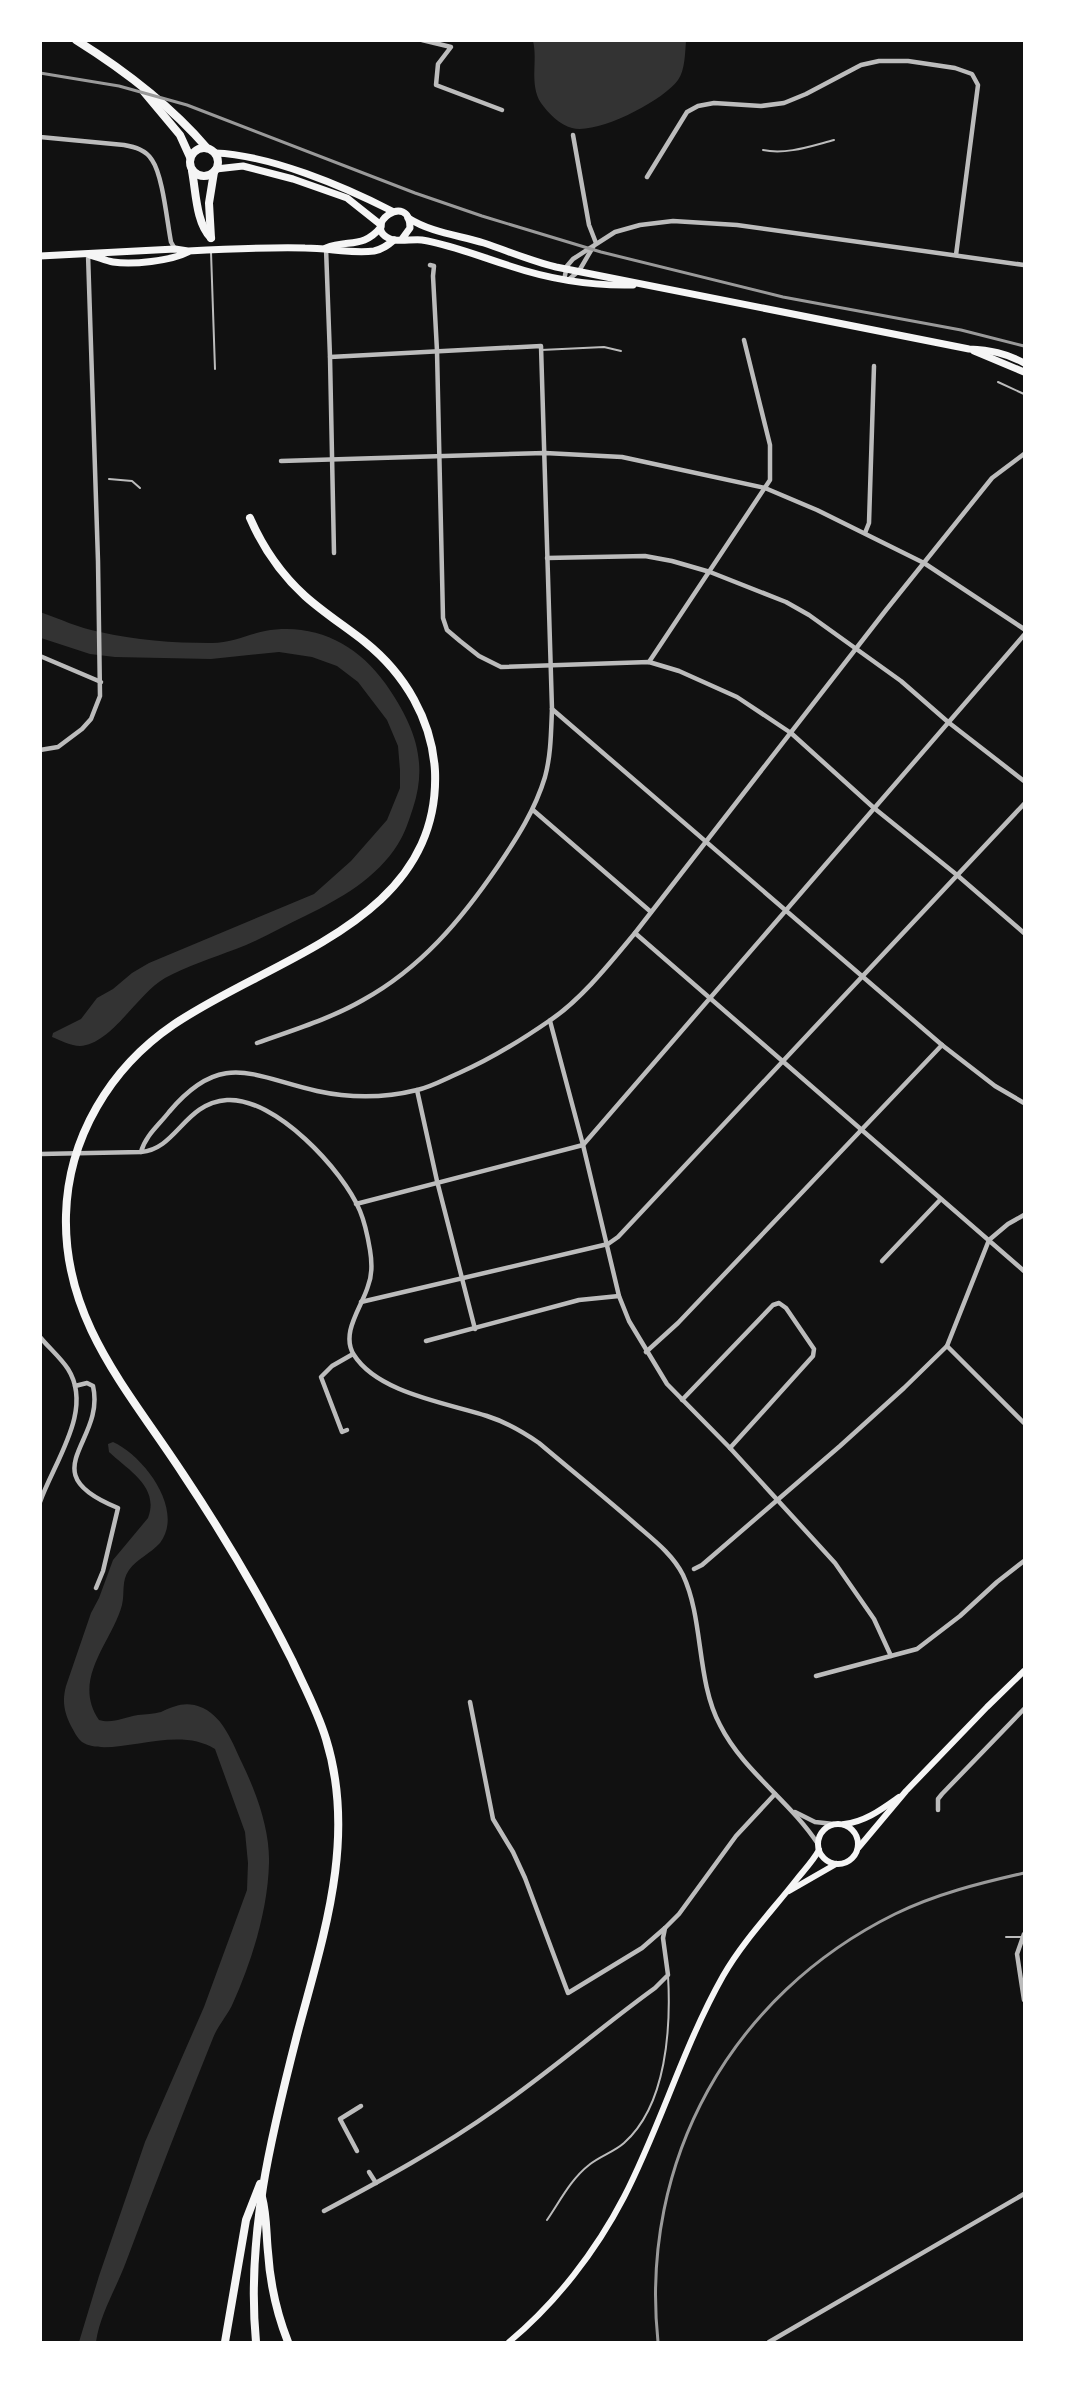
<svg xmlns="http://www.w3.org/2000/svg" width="1065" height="2383" font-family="Spectral,serif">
	<rect width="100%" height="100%" fill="#111"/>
	<g fill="#333">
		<path d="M533,41V40L686,41C685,53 685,70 678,80C663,101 597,135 572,128C560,125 548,113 541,103C529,84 538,61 533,41Z"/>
		<path d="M40,612C60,619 79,628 100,632C134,640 174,643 209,643C229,644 246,635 265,631C314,622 357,644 385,683C413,723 429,760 413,808C409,820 405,833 398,844C377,878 340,899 305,916C282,927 260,940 236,949C212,958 187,966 165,978C137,994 112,1044 80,1046C71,1046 60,1040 52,1037L53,1033L81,1019L97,998L113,989L132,973L149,963L314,894L351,861L387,820L400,788V770L398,746L387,720L358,682L337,666L312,657L279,652L211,659L115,657L90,654L41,638Z"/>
		<path d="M113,1442C144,1456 185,1510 160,1543C151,1553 137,1559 129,1570C121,1581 125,1593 122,1605C112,1642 71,1679 99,1720C113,1724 124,1717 138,1715C146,1714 153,1714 161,1712C177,1705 186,1701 203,1708C224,1718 233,1744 242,1763C256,1792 270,1829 269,1863C268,1909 252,1961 233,2003C228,2015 218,2025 213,2038C183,2112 154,2187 126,2262C116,2289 100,2314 96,2342H79L99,2276L145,2142L204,2007L247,1890L248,1863L245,1832L215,1749C175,1723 110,1760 82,1742C77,1738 74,1731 71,1726C64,1712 62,1701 66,1686L91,1613L99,1598L113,1560L148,1518C160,1487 128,1470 109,1452L108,1444Z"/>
	</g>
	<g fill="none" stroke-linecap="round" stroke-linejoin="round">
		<g stroke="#bcbcbc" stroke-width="2">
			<path d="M763,150C786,155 811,146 834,140"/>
			<path d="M211,252L215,369"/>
			<path d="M541,350L604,347L621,351"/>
			<path d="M998,382L1024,394"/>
			<path d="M109,479L132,481L140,488"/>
			<path d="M1006,1937H1021"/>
			<path d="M547,2220C560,2201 571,2179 589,2165C600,2156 614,2152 624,2143C667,2105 671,2027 668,1975"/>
		</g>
		<g stroke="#bcbcbc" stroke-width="4.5">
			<path d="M422,40L451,47L438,64L436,85L502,110"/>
			<path d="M573,135L589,225L596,243"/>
			<path d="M40,137L124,145C135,147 146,150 152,160C163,176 167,222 171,242L175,249"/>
			<path d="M647,177L687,112L698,106L714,103L761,106L784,103L806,94L861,65L879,61H908L955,68L972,74L978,85L956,255"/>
			<path d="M326,248L330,357L334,553"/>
			<path d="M430,265L434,266L433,276L437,351L443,618L447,630L460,641L479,656L501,667L649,662L679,671L737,697L791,733L874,808L957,875L1024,933"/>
			<path d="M564,280L567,266L573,259L615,232L640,225L673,221L737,225L1024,265"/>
			<path d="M568,280L579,271L593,247"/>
			<path d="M281,461L545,453L622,457L765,488L817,510L924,563L1024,629"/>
			<path d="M865,533L869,523L874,366"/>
			<path d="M547,558L645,556L672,561L710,572L786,602L809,615L901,681L948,722L1024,781"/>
			<path d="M40,656L101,682"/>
			<path d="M649,662L770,480V445L744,340"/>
			<path d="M552,709L942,1045L995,1086L1024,1103"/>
			<path d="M40,750L58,747L82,729L91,719L100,696L98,561L88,254"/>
			<path d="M533,810L651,912"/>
			<path d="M635,933L1024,1271"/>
			<path d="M550,1021L583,1145L619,1296L629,1321L667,1384L730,1448L835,1563L874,1619L891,1656"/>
			<path d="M257,1043C293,1030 330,1019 363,1000C421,968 461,920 498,866C517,838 535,810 545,777C551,755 551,732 552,709L541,346L330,357"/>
			<path d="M417,1090L437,1181L475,1329"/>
			<path d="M141,1152C177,1149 184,1103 227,1100C275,1097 343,1170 360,1211C365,1223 368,1238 370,1250C372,1262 372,1276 368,1286C362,1307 340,1333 354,1355C378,1393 447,1403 487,1416C506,1422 523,1432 539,1443C571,1470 602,1495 633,1522C651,1538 672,1553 683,1575C704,1620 696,1680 720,1725C743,1771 790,1801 818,1844"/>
			<path d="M40,1154L141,1152C145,1136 159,1125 169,1112C221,1050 252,1076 317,1091C349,1098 385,1098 417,1090C431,1087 445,1079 459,1073C491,1059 520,1041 549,1021C580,1001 611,962 635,933L886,610L992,478L1024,454"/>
			<path d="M356,1204L583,1145L1024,635"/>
			<path d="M882,1261L940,1200"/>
			<path d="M361,1302L608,1244L618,1237L1024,804"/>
			<path d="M40,1337C49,1348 60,1357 68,1369C94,1410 54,1462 40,1502"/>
			<path d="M426,1341L579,1300L619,1296"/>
			<path d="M947,1346L1024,1423"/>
			<path d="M646,1352L678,1323L942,1045"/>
			<path d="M75,1386L87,1383L93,1386C106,1443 29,1472 118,1508L103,1571L96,1588"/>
			<path d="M682,1400L773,1305L779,1303L786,1308L814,1349L813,1356L730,1448"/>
			<path d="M347,1430L342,1432L321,1377L332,1366L353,1354"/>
			<path d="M694,1569L702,1565L840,1446L904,1388L947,1346L989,1240L1008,1224L1024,1215"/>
			<path d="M816,1676L917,1649L960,1616L997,1582L1024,1561"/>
			<path d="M470,1702L493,1819L513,1852L525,1878L568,1993L642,1948L665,1928L679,1914L736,1836L775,1794"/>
			<path d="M938,1810V1799L942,1794L1024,1709"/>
			<path d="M795,1812L815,1822L834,1824"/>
			<path d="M1024,1934L1017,1954L1024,2000"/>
			<path d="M357,2151L340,2119L361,2106"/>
			<path d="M369,2172L376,2183"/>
			<path d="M324,2211C382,2180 441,2148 496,2109C551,2071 601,2027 655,1988L668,1975L663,1938L665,1928"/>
			<path d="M769,2342L1024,2194"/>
		</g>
		<g stroke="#f5f5f5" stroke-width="6">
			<circle cx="838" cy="1844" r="20"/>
			<path d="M844,1824C865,1822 882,1809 899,1797"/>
			<path d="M859,1847L906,1791L987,1707L1024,1671"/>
			<path d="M789,1891L836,1864"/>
			<path d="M509,2342C556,2303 596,2251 624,2197C661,2125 683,2047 723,1976C743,1941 772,1911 797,1879C805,1869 813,1861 819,1850"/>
		</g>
		<g stroke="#f5f5f5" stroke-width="7">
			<path d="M215,153C270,155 343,186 392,211"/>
			<path d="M216,169L243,166L293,179L347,198L381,225"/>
			<path d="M408,218C432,233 458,235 484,243C508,251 531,261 556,267L969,349C990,350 1006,353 1024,363"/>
			<path d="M402,239L410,228C410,190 360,226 390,239C396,242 413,239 422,240C452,245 481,257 510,266C549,279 592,286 633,285"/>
			<path d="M326,248C348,239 363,249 381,227"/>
			<path d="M90,255C98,257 106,261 113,262C132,265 171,261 188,252"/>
			<path d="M40,256L175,249L188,251C227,249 266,247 305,248C329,248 351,254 374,251C383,249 388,245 394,240"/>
			<path d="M974,351L1024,372"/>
		</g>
		<g stroke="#f5f5f5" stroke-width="8">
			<path d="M76,40C124,70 170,105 207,148"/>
			<path d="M144,92L180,135L190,157"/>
			<circle cx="204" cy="162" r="14"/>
			<path d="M192,171C196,192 196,223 211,238"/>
			<path d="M211,238L209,203L214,172"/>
			<path d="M250,518C263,548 281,574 305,596C324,613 346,627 365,642C405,674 432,720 435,771C441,921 272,957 173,1025C110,1068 68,1138 66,1215C63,1321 129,1391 183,1474C223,1534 260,1596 292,1660C304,1686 318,1712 326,1739C357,1839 323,1937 297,2035C271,2136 246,2237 256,2342"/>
			<path d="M262,2197C267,2216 266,2234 268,2252C270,2283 277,2314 288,2342"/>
			<path d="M225,2342L246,2220L260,2184"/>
		</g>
		<g stroke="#9a9a9a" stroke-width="3">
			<path d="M40,73L119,86L187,105L415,193L482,216L601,252L783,297L961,330L1024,346"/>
			<path d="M658,2342C639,2161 731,1995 895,1914C936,1894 980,1883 1024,1873"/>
		</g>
	</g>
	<rect width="1065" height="2383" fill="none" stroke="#ffffff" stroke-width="84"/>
</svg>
